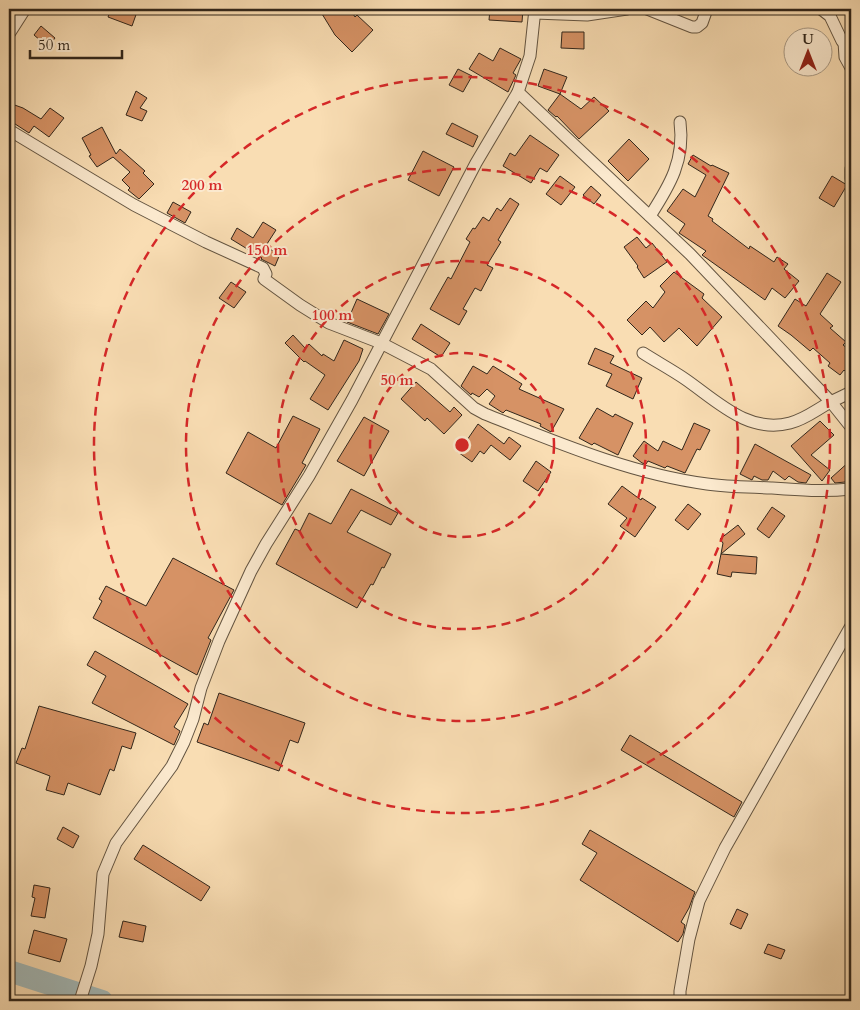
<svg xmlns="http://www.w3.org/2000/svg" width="860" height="1010" font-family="Cardo,serif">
	<rect width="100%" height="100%" fill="#f9ddb3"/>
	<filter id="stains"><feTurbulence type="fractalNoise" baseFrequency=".004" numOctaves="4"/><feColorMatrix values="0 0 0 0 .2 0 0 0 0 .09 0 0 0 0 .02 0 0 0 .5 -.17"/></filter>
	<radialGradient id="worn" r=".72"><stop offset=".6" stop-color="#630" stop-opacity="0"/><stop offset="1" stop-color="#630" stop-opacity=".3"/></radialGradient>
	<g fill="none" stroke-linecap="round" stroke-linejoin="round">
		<path stroke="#a3b9b8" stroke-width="22" d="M9,971L102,1001"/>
	</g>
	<g fill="#d69265" stroke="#31261b">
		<path d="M111,9H138L132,26L108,17Z"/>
		<path d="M319,9H350L355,17L357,15L373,30L352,52L335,35Z"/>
		<path d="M490,9H523L522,22L489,20Z"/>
		<path d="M41,26L55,38L48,47L34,35Z"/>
		<path d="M562,32H584V49L561,48Z"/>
		<path d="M500,48L521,59L513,73L516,75L508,92L469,69L479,53L493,61Z"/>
		<path d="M458,69L472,76L463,92L449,85Z"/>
		<path d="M544,69L567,77L560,94L538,86Z"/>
		<path d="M136,91L147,98L140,108L147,111L142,121L126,115Z"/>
		<path d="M560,94L581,109L594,97L609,111L579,139L557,116L556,117L548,110Z"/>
		<path d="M9,103L23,108L41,119L50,108L64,118L49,137L34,126L29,133L9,120Z"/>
		<path d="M452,123L478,136L473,147L446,134Z"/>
		<path d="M102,127L116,154L120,149L145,171L143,173L154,184L139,199L128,190L130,188L122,180L130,172L113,157L97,167L89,156L91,155L82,138Z"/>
		<path d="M530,135L559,155L547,172L540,168L531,183L503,166L510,153L515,156Z"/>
		<path d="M629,139L649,159L628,181L608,161Z"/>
		<path d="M423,151L454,167L439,196L408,180Z"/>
		<path d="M693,155L711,166L712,165L729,173L708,216L713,219L712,221L749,249L750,246L774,262L777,257L788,264L784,269L799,281L785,298L772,288L765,300L702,255L706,251L679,233L685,224L667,211L683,189L695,197L706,175L688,164Z"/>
		<path d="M560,176L575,187L561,205L546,194Z"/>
		<path d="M832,176L847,185L834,207L819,198Z"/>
		<path d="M591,186L601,195L594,204L583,195Z"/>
		<path d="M510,198L519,204L498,240L501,242L487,265L493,268L481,291L475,288L463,309L467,311L459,325L430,309L448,277L451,279L470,242L466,239L473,228L475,229L483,217L489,221L497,208L501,211Z"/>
		<path d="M173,202L191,212L185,223L167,213Z"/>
		<path d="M263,222L276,230L265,247L280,254L275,266L261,259L262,258L231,239L237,228L253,238Z"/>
		<path d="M637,237L646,248L652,243L667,262L644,278L637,267L638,266L624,247Z"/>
		<path d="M674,272L704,294L702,298L722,317L697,346L679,328L664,342L650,327L642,335L627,320L646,301L653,308L665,292L660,286Z"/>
		<path d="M827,273L841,282L820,314L833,326L830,328L846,342L843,345L851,351V377L844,370L840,375L828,366L830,363L813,348L810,351L791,335L778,326L795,299L806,306Z"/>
		<path d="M231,282L246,292L234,308L219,298Z"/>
		<path d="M357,299L389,314L378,334L347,322Z"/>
		<path d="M421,324L450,343L441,357L412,339Z"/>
		<path d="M293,335L305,348L309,344L322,356L323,354L334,361L344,340L363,349L359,361L328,410L310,399L325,375L305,361L304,362L285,343Z"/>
		<path d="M595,348L614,356L610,363L642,378L633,399L606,386L612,374L588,364Z"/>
		<path d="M473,366L487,374L493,366L522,384L519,389L564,409L551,432L540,426L541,424L506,410L503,413L489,404L495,396L487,389L479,397L472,393L471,395L461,386Z"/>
		<path d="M416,382L450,412L454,407L462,415L444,434L427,418L425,421L401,399Z"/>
		<path d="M597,408L613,417L615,414L633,423L618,455L594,443L592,445L579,438Z"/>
		<path d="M293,416L320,429L302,463L306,465L282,505L226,473L248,432L276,448Z"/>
		<path d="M364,417L389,431L364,476L337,461Z"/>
		<path d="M820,421L834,435L811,455L830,470L822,481L791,446Z"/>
		<path d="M694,423L710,430L700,450L697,449L685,473L667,466L665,468L648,461L646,464L642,463L633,456L644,441L658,451L663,441L682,450Z"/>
		<path d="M478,424L504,444L509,437L521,446L510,460L491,445L484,454L480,451L472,462L455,450L462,441L465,443Z"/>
		<path d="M755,444L811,475L806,483L798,482L789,476L785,480L773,471L768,480H762L754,476L752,480L740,474Z"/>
		<path d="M851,460V477L845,482L835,483L831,478Z"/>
		<path d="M536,461L551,472L538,491L523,481Z"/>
		<path d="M622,486L641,500L642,498L656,507L635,537L620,526L627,518L608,504Z"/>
		<path d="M351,489L398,513L391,525L361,510L347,532L391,554L384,568L382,567L373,585L371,584L357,608L276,564L295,529L300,531L309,513L331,524Z"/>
		<path d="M688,504L701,514L688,530L675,520Z"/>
		<path d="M772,507L785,516L769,538L757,529Z"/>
		<path d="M738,525L745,534L721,554L723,543L720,539Z"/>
		<path d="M721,554L757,557L756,574L732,572L731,577L717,574Z"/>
		<path d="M173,558L234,590L208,638L211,640L197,675L93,618L102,601L99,599L106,586L146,606Z"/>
		<path d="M95,651L188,704L174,727L180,731L174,745L92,703L106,676L87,665Z"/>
		<path d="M219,693L305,723L298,743L290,740L279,771L197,742L204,723L208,725Z"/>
		<path d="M39,706L136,733L131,749L122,746L114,771L110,769L100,795L68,783L64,795L46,790L50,776L16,763L22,748L25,749Z"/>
		<path d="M630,735L742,802L734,817L621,750Z"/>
		<path d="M63,827L79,836L73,848L57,839Z"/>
		<path d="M590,830L695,892L689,908L681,922L685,925L683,934L678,942L580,880L597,853L582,844Z"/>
		<path d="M143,845L210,887L201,901L134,859Z"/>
		<path d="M34,885L50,888L45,918L31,916L35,898L32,897Z"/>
		<path d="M737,909L748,914L741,929L730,924Z"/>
		<path d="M123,921L146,926L143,942L119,937Z"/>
		<path d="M34,930L67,939L60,962L28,953Z"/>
		<path d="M768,944L785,950L781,959L764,953Z"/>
	</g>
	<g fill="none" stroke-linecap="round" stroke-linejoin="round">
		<defs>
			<g id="street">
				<path d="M647,9L692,27H697L702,23L707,9"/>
				<path d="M821,9L830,16L842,41L851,42"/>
				<path d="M535,13L587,15L627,9"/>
				<path d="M9,34L25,9"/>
				<path d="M844,42L845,57L851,68"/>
				<path d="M518,92L690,254L831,402L851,427"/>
				<path d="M9,130L134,205L206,242L263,268L266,274L264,279L300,305L329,323L381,343L431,369L474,408L485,414C556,442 631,474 707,484C728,487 750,487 771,488C798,490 824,492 851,489"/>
				<path d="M851,169V179"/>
				<path d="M650,216C670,185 685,160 680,122"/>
				<path d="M643,353C657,362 672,370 685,379C717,401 748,434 790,423C806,419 817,409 831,402C838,398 844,396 851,392"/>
				<path d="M80,1001L91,966L98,934L103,874L116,843L172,766L184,742L193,719L201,688L219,641L251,571L266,544L309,476L352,400L476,163L518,92L530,56L535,9"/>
				<path d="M680,1001V991L689,939L699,901L725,848L851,626"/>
			</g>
		</defs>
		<use href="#street" stroke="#635441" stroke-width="13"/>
		<use href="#street" stroke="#fbe9ce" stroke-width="11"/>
	</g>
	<g fill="none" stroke="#d62828" stroke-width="2.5" stroke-dasharray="9 6">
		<circle cx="462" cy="445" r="92"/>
		<circle cx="462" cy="445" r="184"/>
		<circle cx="462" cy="445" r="276"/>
		<circle cx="462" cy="445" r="368"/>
	</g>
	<circle cx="462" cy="445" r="8" fill="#d62828" stroke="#fbe9ce" stroke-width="2.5"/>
	<g font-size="15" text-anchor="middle" font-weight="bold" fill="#d62828" stroke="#fbe9ce" stroke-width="4" stroke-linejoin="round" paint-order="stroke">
		<text x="202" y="190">200 m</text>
		<text x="267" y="255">150 m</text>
		<text x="332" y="320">100 m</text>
		<text x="397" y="385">50 m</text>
	</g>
	<rect width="860" height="1010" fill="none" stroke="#f9ddb3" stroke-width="30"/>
	<rect x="10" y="10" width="840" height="990" fill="none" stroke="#31261b" stroke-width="2.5"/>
	<rect x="15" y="15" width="830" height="980" fill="none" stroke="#31261b"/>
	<g transform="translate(808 52)"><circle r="24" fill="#fbe9ce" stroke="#aa9b86"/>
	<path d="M0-4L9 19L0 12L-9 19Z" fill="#8f2418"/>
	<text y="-8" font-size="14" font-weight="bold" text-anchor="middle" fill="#31261b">U</text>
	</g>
	<path d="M30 50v8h92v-8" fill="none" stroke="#31261b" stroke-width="2.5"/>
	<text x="38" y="50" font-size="15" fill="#31261b" stroke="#fbe9ce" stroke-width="4" paint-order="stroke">50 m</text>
	<rect width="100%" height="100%" filter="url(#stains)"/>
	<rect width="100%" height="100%" fill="url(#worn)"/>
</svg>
